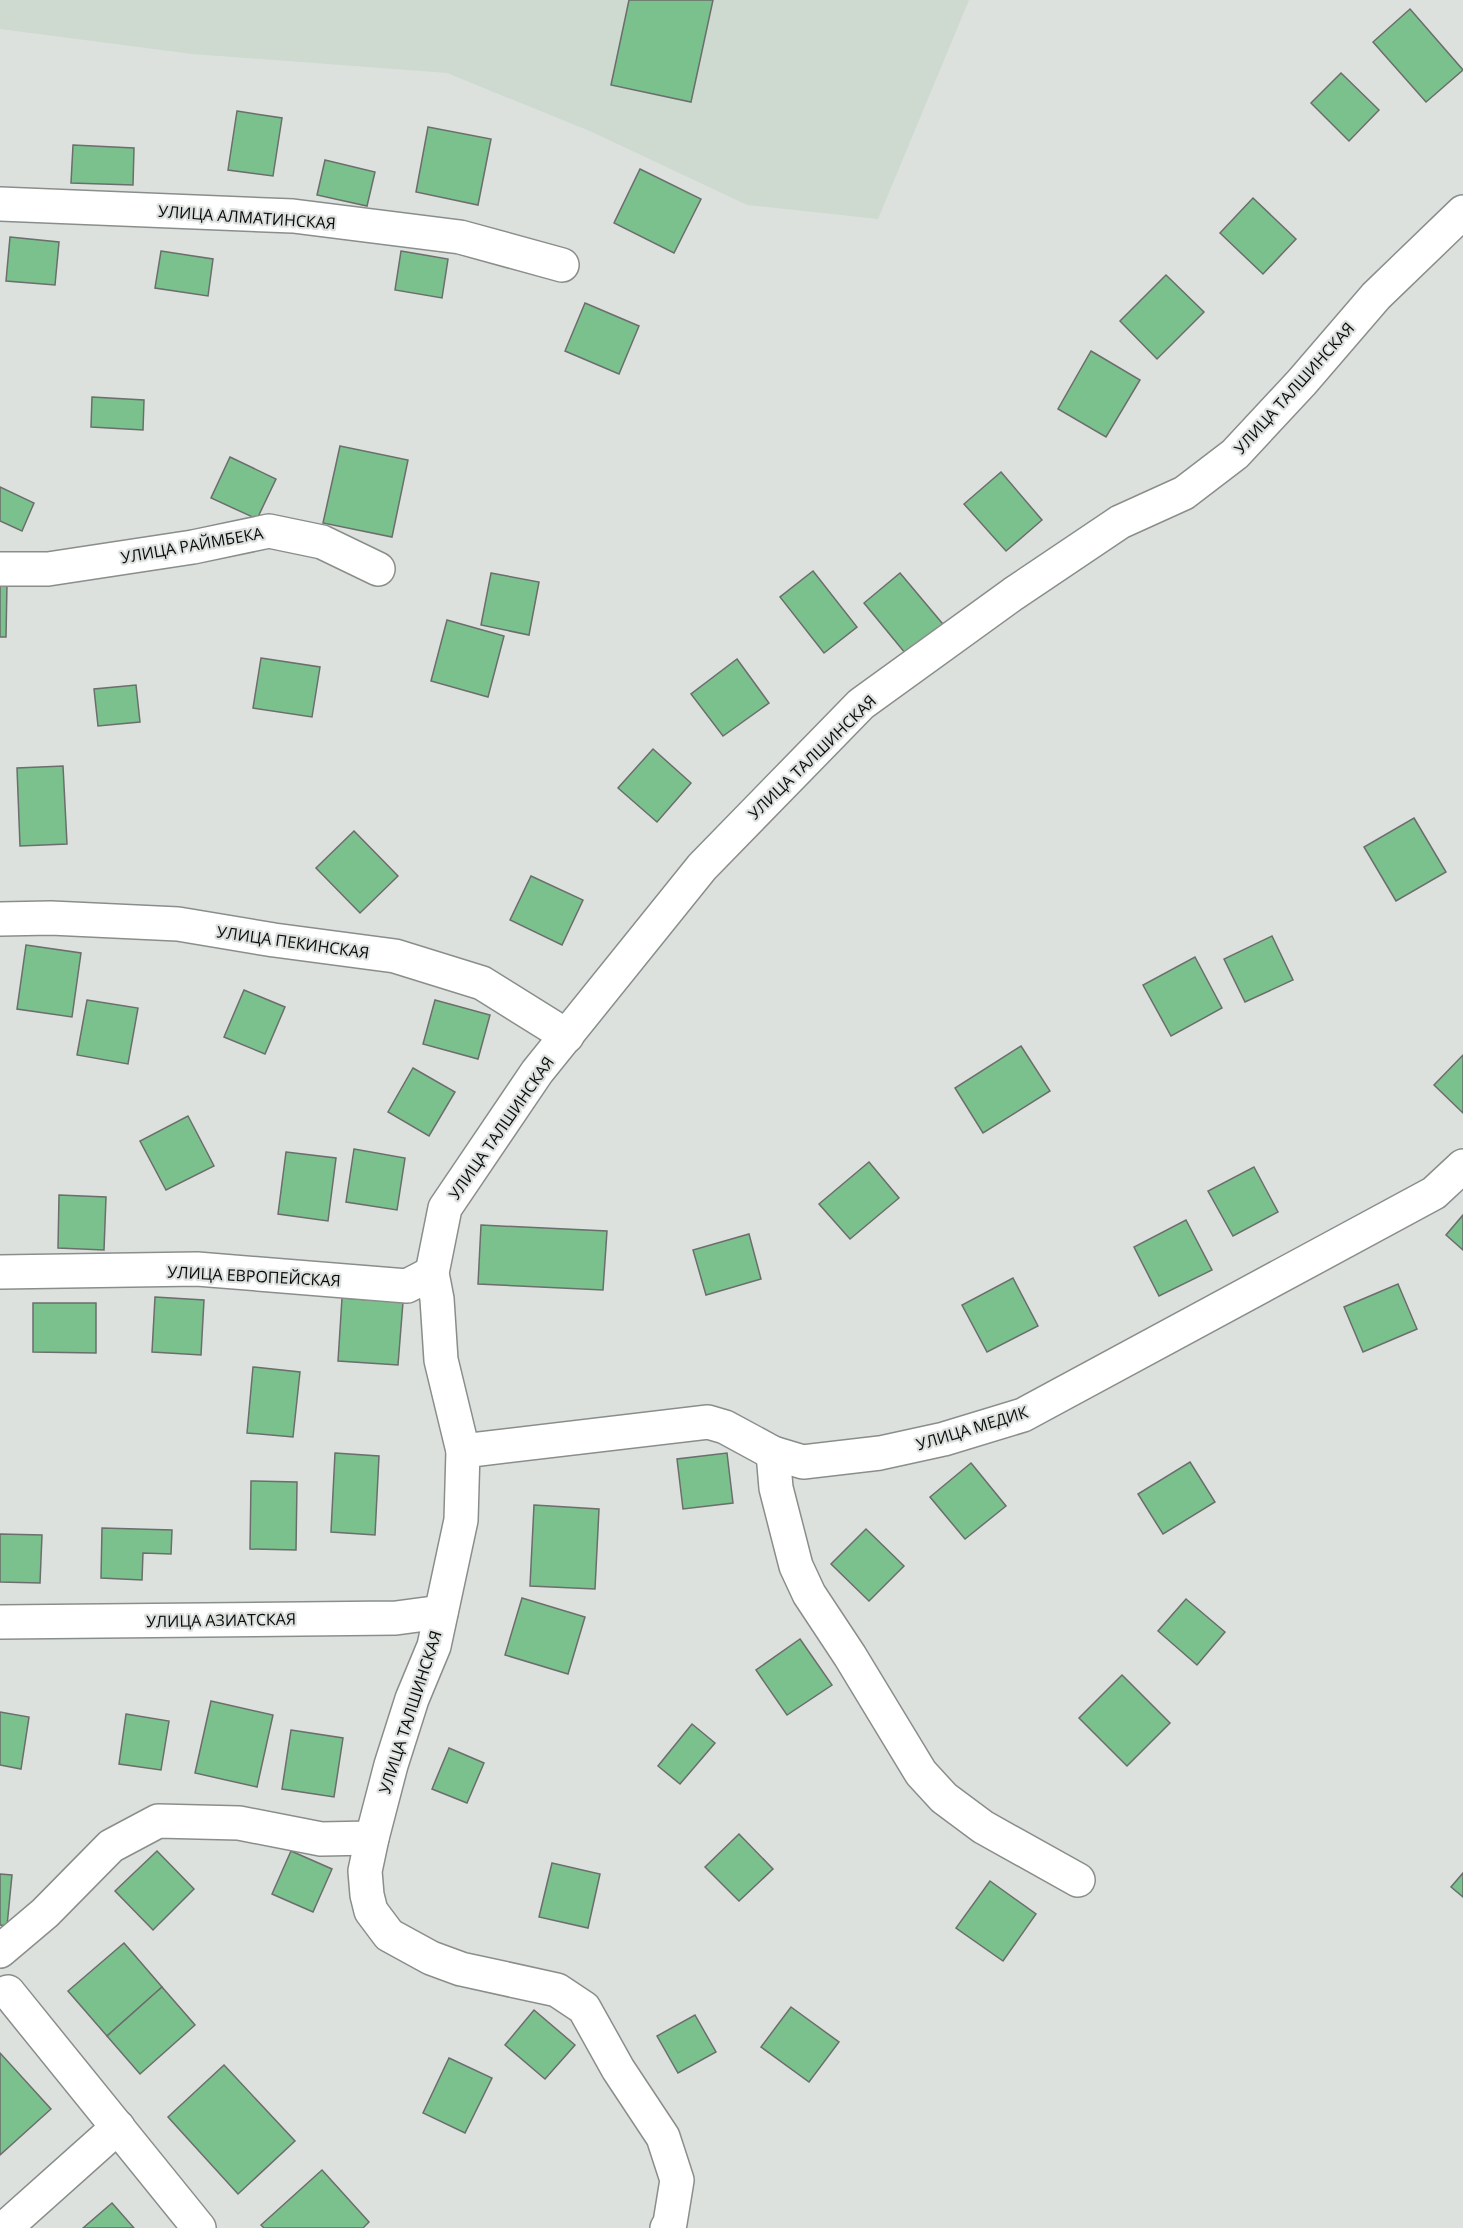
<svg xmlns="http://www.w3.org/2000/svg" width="1463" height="2228" font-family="'Open Sans',sans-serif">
	<rect width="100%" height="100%" fill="#dde1de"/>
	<path fill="#ced9d0" d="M0,0H969L878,219L747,205L592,132L447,73L192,54L0,29Z"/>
	<g fill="#7bc18e" stroke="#6b6e6c" stroke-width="1.5">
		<path d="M629,0H713L691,102L611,85Z"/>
		<path d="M1410,9L1463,70L1426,102L1373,42Z"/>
		<path d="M1341,73L1379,110L1349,141L1311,103Z"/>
		<path d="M237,111L282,118L273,176L228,170Z"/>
		<path d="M428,127L491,139L478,205L416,192Z"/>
		<path d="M73,145L134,148L133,185L71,183Z"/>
		<path d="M325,160L375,172L367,206L317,195Z"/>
		<path d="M640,169L701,199L674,253L614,223Z"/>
		<path d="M1253,198L1296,239L1263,274L1220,233Z"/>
		<path d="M10,237L59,242L55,285L6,281Z"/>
		<path d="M161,251L213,259L208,296L155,288Z"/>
		<path d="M401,251L448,259L442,298L395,290Z"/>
		<path d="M1166,275L1204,312L1157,359L1120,321Z"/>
		<path d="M585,303L639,326L619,374L565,351Z"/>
		<path d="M1091,351L1140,380L1106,437L1058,409Z"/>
		<path d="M92,397L144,400L143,430L91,427Z"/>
		<path d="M340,446L408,460L392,537L323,523Z"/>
		<path d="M230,457L276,479L257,519L211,498Z"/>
		<path d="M1001,472L1042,520L1006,551L964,504Z"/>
		<path d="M0,487L34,503L22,531L0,521Z"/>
		<path d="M813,571L857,627L824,653L780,597Z"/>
		<path d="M491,573L539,582L529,635L481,625Z"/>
		<path d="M900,573L947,629L910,659L864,603Z"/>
		<path d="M0,584H7L6,637H0Z"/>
		<path d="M447,620L504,636L488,697L431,681Z"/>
		<path d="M261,658L320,667L312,717L253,708Z"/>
		<path d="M737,659L769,703L723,736L691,694Z"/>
		<path d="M136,685L140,722L98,726L94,689Z"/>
		<path d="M653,749L691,783L657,822L618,788Z"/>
		<path d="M63,766L67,844L20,846L17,768Z"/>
		<path d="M1414,818L1446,872L1396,901L1364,847Z"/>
		<path d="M354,831L398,876L360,913L316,868Z"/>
		<path d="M531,876L583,900L562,945L510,920Z"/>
		<path d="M1272,936L1293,980L1245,1002L1224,959Z"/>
		<path d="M26,945L81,953L72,1017L17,1009Z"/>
		<path d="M1195,957L1222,1008L1171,1036L1143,985Z"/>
		<path d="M244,990L285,1007L265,1054L224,1037Z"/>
		<path d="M87,1000L138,1008L128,1064L77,1055Z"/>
		<path d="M435,1000L490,1015L478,1059L423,1044Z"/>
		<path d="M1021,1046L1050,1091L983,1133L955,1088Z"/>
		<path d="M1463,1055V1113L1434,1085Z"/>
		<path d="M413,1068L455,1092L429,1136L388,1112Z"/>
		<path d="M188,1116L214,1166L166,1190L140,1141Z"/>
		<path d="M354,1149L405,1158L397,1210L346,1202Z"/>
		<path d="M286,1152L336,1158L328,1221L278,1214Z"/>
		<path d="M869,1162L899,1198L850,1239L819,1204Z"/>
		<path d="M1254,1167L1278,1212L1233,1236L1208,1191Z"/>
		<path d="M59,1195L106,1197L104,1250L58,1248Z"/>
		<path d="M1463,1215V1250L1446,1235Z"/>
		<path d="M1186,1220L1212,1270L1159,1296L1134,1247Z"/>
		<path d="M481,1225L607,1231L603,1290L478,1284Z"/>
		<path d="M749,1234L761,1279L706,1295L693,1250Z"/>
		<path d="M1013,1278L1038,1326L987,1352L962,1305Z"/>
		<path d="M1398,1284L1417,1329L1363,1352L1344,1307Z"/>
		<path d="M155,1297L204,1300L201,1355L152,1352Z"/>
		<path d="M342,1298L403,1302L398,1365L338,1361Z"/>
		<path d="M33,1303H96V1353L33,1352Z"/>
		<path d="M253,1367L300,1372L293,1437L247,1433Z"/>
		<path d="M335,1453L379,1456L375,1535L331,1532Z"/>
		<path d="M727,1453L733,1503L683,1509L677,1459Z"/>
		<path d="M1190,1462L1215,1502L1163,1534L1138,1494Z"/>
		<path d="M971,1463L1006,1506L965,1539L930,1497Z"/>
		<path d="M251,1481L297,1482L296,1550L250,1549Z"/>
		<path d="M534,1505L599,1509L595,1589L530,1586Z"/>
		<path d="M102,1528L172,1530L171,1554L143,1553L142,1580L101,1578Z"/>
		<path d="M866,1529L904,1566L869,1601L831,1564Z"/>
		<path d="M0,1534L42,1535L40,1583L0,1582Z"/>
		<path d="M522,1598L585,1617L568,1674L505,1655Z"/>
		<path d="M1186,1599L1225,1632L1197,1665L1158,1631Z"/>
		<path d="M800,1639L832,1685L787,1715L756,1670Z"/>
		<path d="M1122,1675L1170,1723L1127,1766L1079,1718Z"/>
		<path d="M211,1701L273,1715L257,1787L195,1773Z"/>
		<path d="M0,1712L29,1717L21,1769L0,1765Z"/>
		<path d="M126,1714L169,1721L161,1770L119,1764Z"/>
		<path d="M692,1724L715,1743L680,1784L658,1766Z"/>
		<path d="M291,1730L343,1738L334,1797L282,1789Z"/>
		<path d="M449,1748L484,1763L467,1803L432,1789Z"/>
		<path d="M739,1834L773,1869L739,1901L705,1867Z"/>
		<path d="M157,1851L194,1889L153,1930L115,1891Z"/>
		<path d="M291,1851L332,1869L313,1912L272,1894Z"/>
		<path d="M552,1863L600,1874L588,1928L539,1917Z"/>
		<path d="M1463,1873V1897L1451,1887Z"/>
		<path d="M0,1874L12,1875L7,1926L0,1925Z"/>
		<path d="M990,1881L1036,1914L1003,1961L956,1928Z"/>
		<path d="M124,1943L162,1987L107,2036L68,1991Z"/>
		<path d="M162,1987L195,2025L140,2074L107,2036Z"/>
		<path d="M791,2007L839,2042L809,2082L761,2047Z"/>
		<path d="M534,2010L575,2045L545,2079L505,2045Z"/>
		<path d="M695,2015L716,2052L678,2073L657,2036Z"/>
		<path d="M0,2053L51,2109L0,2155Z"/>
		<path d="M449,2058L492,2078L465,2133L423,2113Z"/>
		<path d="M224,2065L295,2141L238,2194L168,2117Z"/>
		<path d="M322,2170L369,2222L363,2228H264L261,2225Z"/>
		<path d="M112,2203L134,2228H83Z"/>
	</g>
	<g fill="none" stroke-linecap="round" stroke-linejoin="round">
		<defs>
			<g id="minor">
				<path d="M0,204L293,216L460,237L562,265"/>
				<path d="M0,569H48L193,547L269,531L322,542L378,569"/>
				<path d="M0,919L51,918L178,924L274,940L395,956L482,983L567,1036"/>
				<path d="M0,1272L197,1269L407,1286L432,1273"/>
				<path d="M463,1451L708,1422L725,1427L773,1453L803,1462L880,1453L944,1439L1023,1415L1434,1193L1463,1166"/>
				<path d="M773,1453L776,1488L796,1566L809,1594L850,1656L921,1773L944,1798L983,1827L1078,1880"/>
				<path d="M0,1622L396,1618L441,1612"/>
				<path d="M0,1951L45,1913L111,1846L158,1821L239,1823L321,1839L372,1838"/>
				<path d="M8,1992L199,2228"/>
				<path d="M5,2228L118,2127"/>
				<path d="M667,2228L670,2223L677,2180L663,2137L618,2069L584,2008L557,1990L461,1969L431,1958L389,1935L371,1911L367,1895L365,1871L372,1838L391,1765L412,1699L434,1646L461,1520L463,1451L441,1360L437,1299L432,1273L445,1208L537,1072L702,867L861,704L1013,594L1120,522L1184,493L1235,454L1302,382L1376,296L1463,212"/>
			</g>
		</defs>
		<use href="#minor" stroke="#8a8e8b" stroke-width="36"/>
		<use href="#minor" stroke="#fff" stroke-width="33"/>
	</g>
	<g text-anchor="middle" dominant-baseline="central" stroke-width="4.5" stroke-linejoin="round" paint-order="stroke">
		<g font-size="16" fill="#0b0c0b" stroke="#dde1de">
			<text transform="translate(247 217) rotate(4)">УЛИЦА АЛМАТИНСКАЯ</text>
			<text transform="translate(1294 388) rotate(-48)">УЛИЦА ТАЛШИНСКАЯ</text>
			<text transform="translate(192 545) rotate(-10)">УЛИЦА РАЙМБЕКА</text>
			<text transform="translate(812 757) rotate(-44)">УЛИЦА ТАЛШИНСКАЯ</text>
			<text transform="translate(293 942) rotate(8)">УЛИЦА ПЕКИНСКАЯ</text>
			<text transform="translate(501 1128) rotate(-55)">УЛИЦА ТАЛШИНСКАЯ</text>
			<text transform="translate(254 1276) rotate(3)">УЛИЦА ЕВРОПЕЙСКАЯ</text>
			<text transform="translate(972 1428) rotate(-17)">УЛИЦА МЕДИК</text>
			<text transform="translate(221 1620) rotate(-1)">УЛИЦА АЗИАТСКАЯ</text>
			<text transform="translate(410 1712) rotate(-72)">УЛИЦА ТАЛШИНСКАЯ</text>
		</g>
	</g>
</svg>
